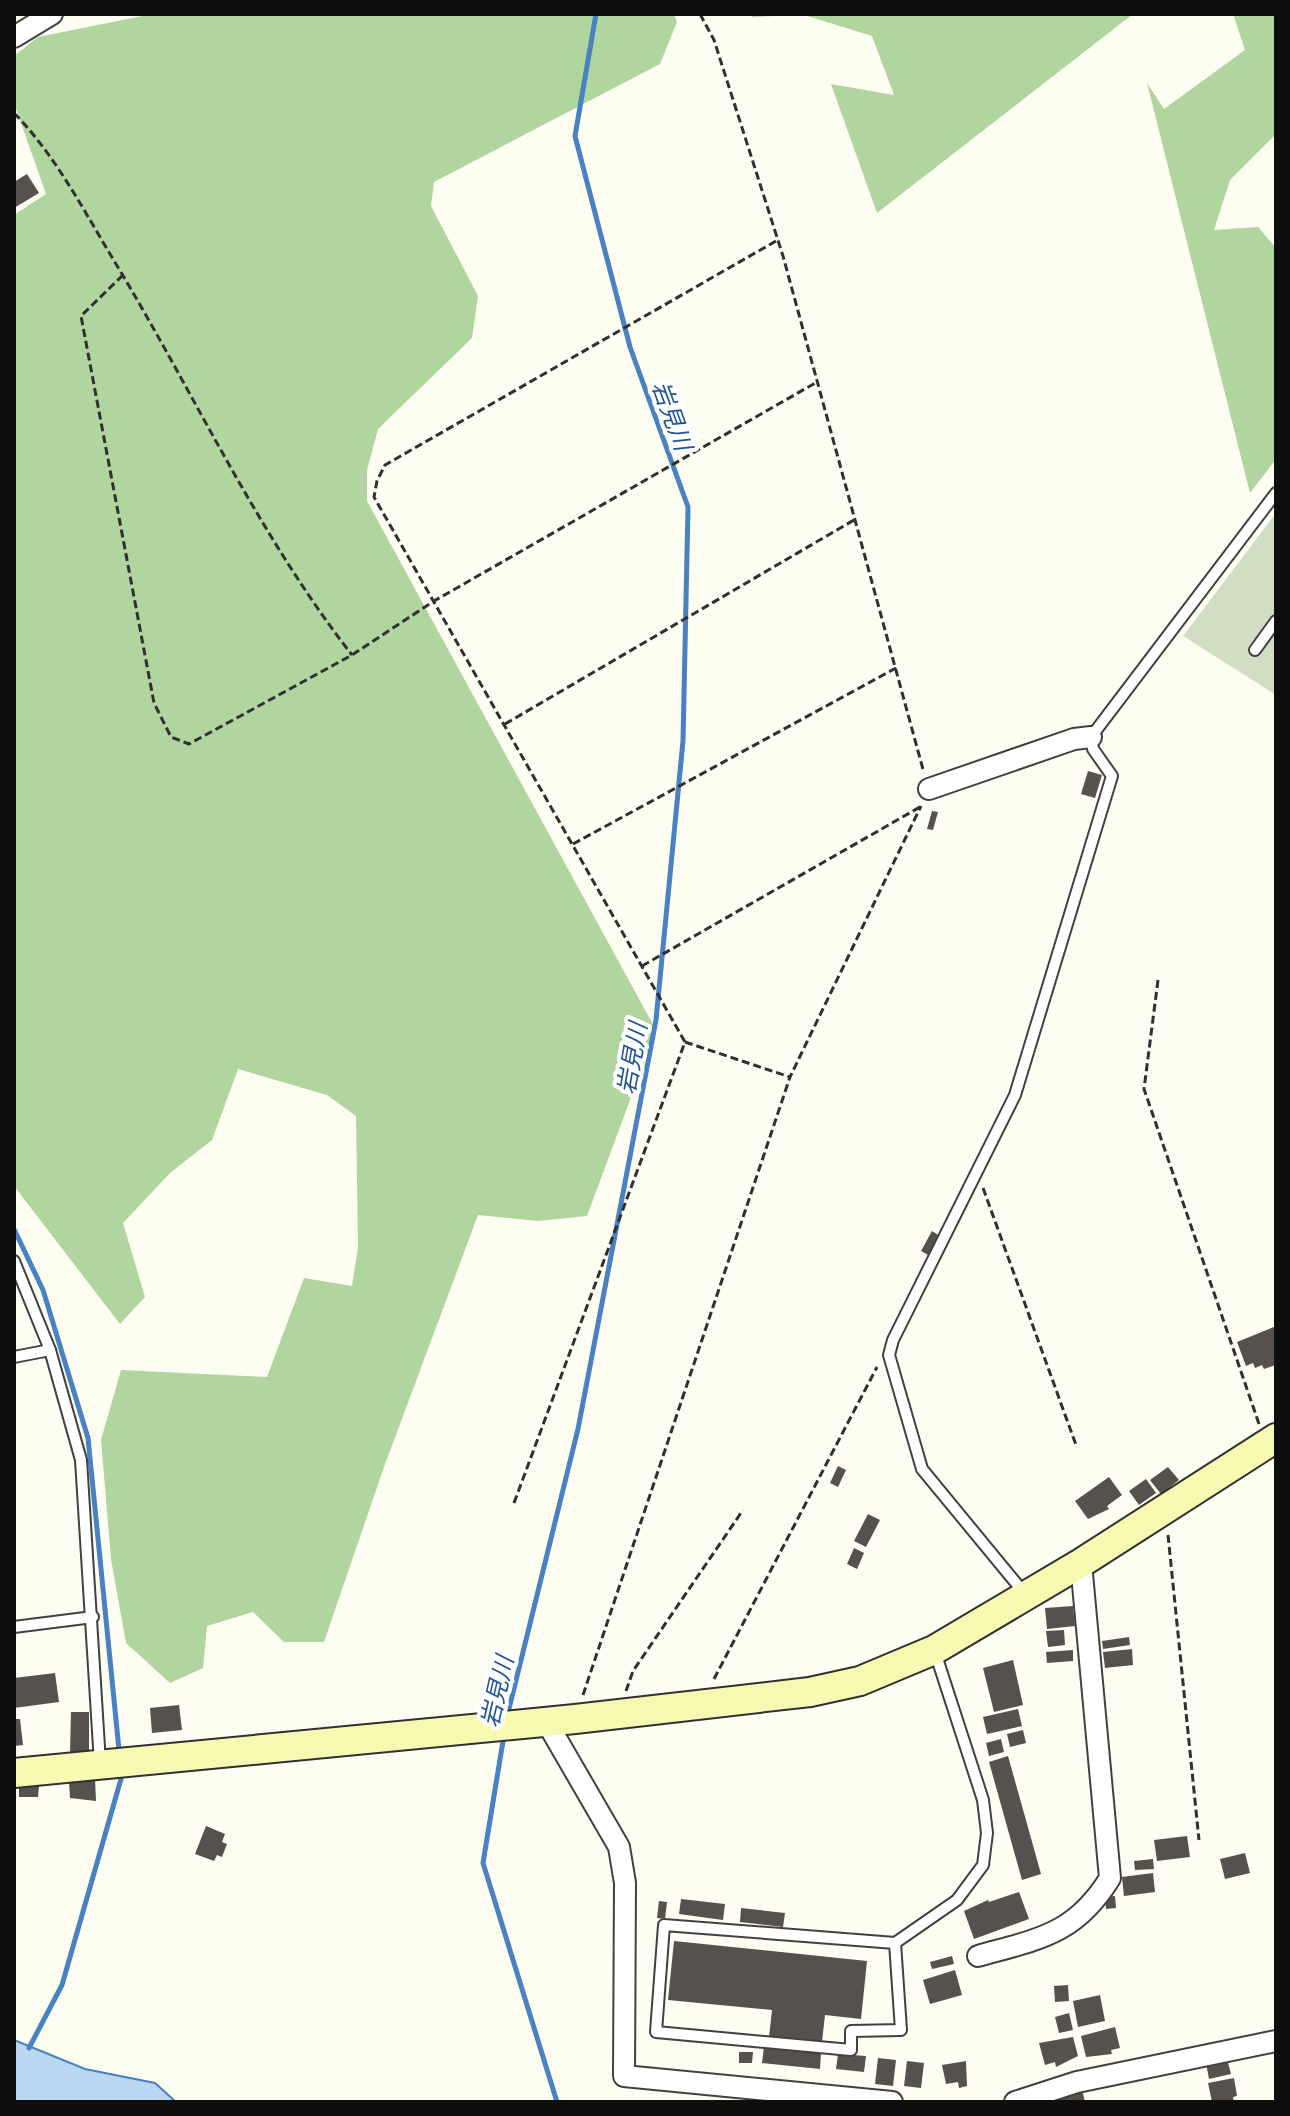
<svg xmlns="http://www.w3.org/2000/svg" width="1290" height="2116" font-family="Literata,'Noto Sans JP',serif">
	<rect width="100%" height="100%" fill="#fefdf1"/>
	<g fill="#b0d59e">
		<path d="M152,14H674L677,22L660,64L434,182L431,206L478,296L472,338L378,429L367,470V501L656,1030L587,1216L538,1221L478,1215L384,1467L324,1642H284L253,1612L207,1626L203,1668L170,1683L126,1643L111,1559L101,1440L121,1370L267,1377L304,1278L352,1286L358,1247L356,1116L327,1095L238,1069L212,1140L170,1173L123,1223L145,1297L120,1324L14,1186V215L46,194L14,103V56L38,37Z"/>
		<path d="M750,14H1133L877,213L831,84L894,95L872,36L804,15L752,17Z"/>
		<path d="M1233,14H1276V134L1230,180L1214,230L1258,227L1276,248V459L1250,493L1147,83L1164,109L1245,50Z"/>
	</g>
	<path fill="#d2dec3" d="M1276,513V695L1183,636Z"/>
	<path fill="#bad6f1" stroke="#4882c1" stroke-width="2" d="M14,2040L85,2069L155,2083L176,2102H14Z"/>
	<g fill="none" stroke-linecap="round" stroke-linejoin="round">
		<g stroke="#4882c1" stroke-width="5">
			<path d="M14,1229L43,1290L88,1438L119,1750"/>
			<path d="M507,1717L578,1429L656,1020L683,741L688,507L630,347L575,136L596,14"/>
			<path d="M504,1735L483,1863L557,2102"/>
			<path d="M29,2048L62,1985L121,1779"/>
		</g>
	</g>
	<g fill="#56514c">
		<path d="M27,174L39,193L14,208V182Z"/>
		<path d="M1088,771L1102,775L1095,798L1081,794Z"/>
		<path d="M932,811L938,812L933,830L927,829Z"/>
		<path d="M932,1231L943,1238L932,1257L921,1251Z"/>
		<path d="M1276,1326V1365L1264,1369L1262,1365L1255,1368L1253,1363L1246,1366L1237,1342Z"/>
		<path d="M838,1466L846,1470L838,1487L830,1483Z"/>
		<path d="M1168,1467L1179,1480L1161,1494L1150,1480Z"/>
		<path d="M1109,1477L1122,1495L1107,1506L1109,1509L1088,1519L1075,1501Z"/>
		<path d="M1146,1479L1156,1493L1139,1505L1129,1491Z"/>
		<path d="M868,1514L880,1520L866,1547L854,1541Z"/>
		<path d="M854,1548L864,1553L857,1569L847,1564Z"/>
		<path d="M1073,1606L1075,1626L1047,1629L1045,1608Z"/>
		<path d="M1064,1630L1065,1645L1048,1647L1046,1631Z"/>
		<path d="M1129,1637L1130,1645L1103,1649L1102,1641Z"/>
		<path d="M1132,1649L1133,1665L1105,1668L1103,1652Z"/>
		<path d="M1073,1650V1661L1047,1663L1046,1652Z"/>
		<path d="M1013,1660L1023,1705L994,1712L983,1668Z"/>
		<path d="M55,1673L59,1702L14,1708V1678Z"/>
		<path d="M179,1705L182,1730L152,1733L150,1708Z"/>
		<path d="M1018,1709L1022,1726L987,1734L983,1717Z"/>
		<path d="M71,1712H89V1753H70Z"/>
		<path d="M14,1719H20L23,1745L14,1746Z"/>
		<path d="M1023,1730L1026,1743L1010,1747L1007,1734Z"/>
		<path d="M1001,1739L1004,1752L989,1756L986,1743Z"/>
		<path d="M1008,1756L1041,1874L1022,1880L989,1762Z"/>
		<path d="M95,1779L96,1801L70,1798L69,1781Z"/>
		<path d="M19,1786H39L38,1797H19Z"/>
		<path d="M206,1826L225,1834L222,1842L227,1844L222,1857L217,1855L214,1861L195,1854Z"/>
		<path d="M1187,1836L1190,1857L1157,1861L1154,1840Z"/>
		<path d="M1245,1853L1250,1873L1225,1879L1220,1859Z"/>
		<path d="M1153,1859L1154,1869L1135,1870L1134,1861Z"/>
		<path d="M1153,1873L1155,1892L1124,1896L1122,1877Z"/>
		<path d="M1019,1892L1029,1919L974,1939L964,1911L988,1900L989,1902Z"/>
		<path d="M1115,1896L1116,1908L1106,1909L1105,1897Z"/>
		<path d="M681,1899L725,1904L723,1920L679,1914Z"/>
		<path d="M659,1901L667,1902L665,1919L657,1918Z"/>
		<path d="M741,1908L785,1913L783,1927L740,1922Z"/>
		<path d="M674,1941L867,1961L861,2019L825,2015L822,2042L769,2037L772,2010L668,2000Z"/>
		<path d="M952,1956L954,1964L932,1969L930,1962Z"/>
		<path d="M955,1970L962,1995L930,2004L923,1980Z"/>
		<path d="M1068,1985L1069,2001L1055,2002L1054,1986Z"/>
		<path d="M1100,1995L1105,2021L1078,2027L1073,2001Z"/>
		<path d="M1069,2013L1073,2030L1059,2033L1055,2017Z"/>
		<path d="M1115,2027L1120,2048L1111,2050L1112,2054L1086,2057L1081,2036Z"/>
		<path d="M1073,2037L1078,2056L1056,2067L1055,2062L1045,2065L1039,2043Z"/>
		<path d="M764,2046L821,2053L820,2069L762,2063Z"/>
		<path d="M739,2052H753L752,2063H739Z"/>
		<path d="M838,2054L866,2056L864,2072L836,2069Z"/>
		<path d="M878,2058L896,2060L893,2086L875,2084Z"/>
		<path d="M1227,2059L1231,2074L1209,2079L1206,2063Z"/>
		<path d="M907,2061L924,2063L921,2088L904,2086Z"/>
		<path d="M966,2061L967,2086L959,2088L958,2082L946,2084L942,2065Z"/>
		<path d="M1234,2078L1237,2096L1233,2097L1234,2102H1212L1208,2083Z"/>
		<path d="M1082,2090L1085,2102H1058L1057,2098Z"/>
	</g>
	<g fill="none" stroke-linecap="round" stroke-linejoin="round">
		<defs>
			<g id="lane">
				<path d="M1255,650L1276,621"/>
				<path d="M14,1261L50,1350L81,1460L100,1763"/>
				<path d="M14,1357L50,1350"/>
				<path d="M1025,1594L922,1469L889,1355L893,1340L1015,1095L1112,776L1093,749L1091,737L1276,493"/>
				<path d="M14,1627L93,1617"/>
				<path d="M895,1943L901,2030L851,2031V2050L656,2032L664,1925L895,1943L957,1900L983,1865L987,1833L983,1800L935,1652"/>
			</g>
			<g id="street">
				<path d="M14,37L52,14"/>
				<path d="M929,789L1074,739L1091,737"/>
				<path d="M546,1721L619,1847L625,1883L624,2076L892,2102"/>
				<path d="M978,1956C1038,1939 1075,1935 1110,1878L1081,1563"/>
				<path d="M1015,2102L1077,2082L1276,2041"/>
			</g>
			<path id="secondary" d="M14,1773L575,1719L810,1692L860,1681L934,1650L1081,1563L1276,1438"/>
		</defs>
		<use href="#lane" stroke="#414141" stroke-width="14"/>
		<use href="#street" stroke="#414141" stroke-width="24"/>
		<use href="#secondary" stroke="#303030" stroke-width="32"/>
		<g stroke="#303030" stroke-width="3" stroke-dasharray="8 4" stroke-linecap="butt">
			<path d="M700,14L714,40L783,256L924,773"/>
			<path d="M14,113C55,155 83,209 113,259C193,391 257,533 352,655"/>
			<path d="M123,275L81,316L154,703L171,737L189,744L352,655L434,601L817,382"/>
			<path d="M505,724L854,520"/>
			<path d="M573,844L896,668"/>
			<path d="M642,966L920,807"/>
			<path d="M1158,980L1144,1089L1259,1424"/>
			<path d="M685,1042L790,1077"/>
			<path d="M983,1188L1076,1445"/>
			<path d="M514,1503L685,1042L374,497L377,481L385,465L776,241"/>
			<path d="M1168,1535L1199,1840"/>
			<path d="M714,1679L877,1367"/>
			<path d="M626,1691L633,1671L743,1510"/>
			<path d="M583,1695L790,1077L921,806"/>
		</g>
		<use href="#lane" stroke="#fff" stroke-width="10"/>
		<use href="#street" stroke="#fff" stroke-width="20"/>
		<use href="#secondary" stroke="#f7f8b2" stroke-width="28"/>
	</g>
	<g text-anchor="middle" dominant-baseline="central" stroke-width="8" stroke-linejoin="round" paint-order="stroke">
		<g font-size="24" font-style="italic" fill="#235695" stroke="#fff">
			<text transform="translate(674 415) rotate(70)">岩見川</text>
			<text transform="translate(630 1058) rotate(-80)">岩見川</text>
			<text transform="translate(495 1691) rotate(-77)">岩見川</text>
		</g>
	</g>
	<rect width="1290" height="2116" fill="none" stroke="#0e0e0e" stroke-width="32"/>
</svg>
